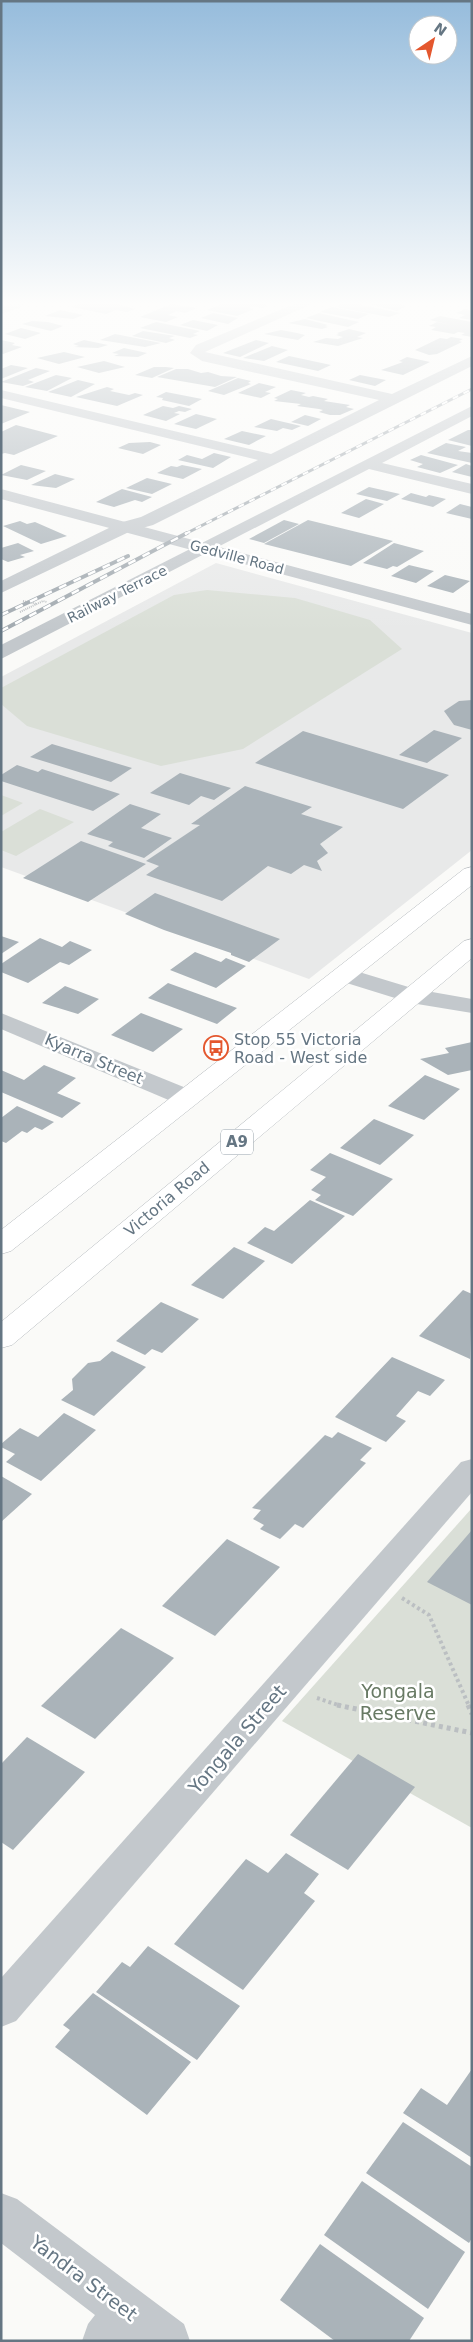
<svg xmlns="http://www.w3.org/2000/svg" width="473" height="2342" font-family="'DejaVu Sans',sans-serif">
	<rect width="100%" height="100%" fill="#fafaf8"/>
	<path fill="#e8e9e9" d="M216,563L472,633V850L309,979L1,867V677Z"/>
	<g fill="#dadfd7">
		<path d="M207,590L295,598L370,620L402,649L243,749L161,766L27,726L1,704V688L174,595Z"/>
		<path d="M1,795L23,803L1,816Z"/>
		<path d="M40,809L74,822L16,856L1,850V832Z"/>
		<path d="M472,1508V1828L282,1721Z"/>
	</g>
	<g fill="#aab3b9">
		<path d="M78,304H118L135,309L127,312L116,310L106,314L72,307Z"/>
		<path d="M171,304L197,308L185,313L177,311L168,315L178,317L166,322L140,317Z"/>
		<path d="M221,304H264L269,305L262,308L252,306L249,308L254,309L237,316L207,310Z"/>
		<path d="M341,304H357L400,313L389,317L336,307Z"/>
		<path d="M369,304H401L406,306L397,311Z"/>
		<path d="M332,307L369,314L358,319L320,312Z"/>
		<path d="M465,309L472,311V320L459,318L465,315L456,313Z"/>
		<path d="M60,310L83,315L73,319L45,316Z"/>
		<path d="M213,313L238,318L228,324L201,318Z"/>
		<path d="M319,313L332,316L359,322L348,327L306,318Z"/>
		<path d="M440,316L472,322V337L461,335L465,333L458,332L454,334L431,330L436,327L429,326L437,322L451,325L430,320Z"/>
		<path d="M305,319L328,325L325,326L328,327L322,329L288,323Z"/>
		<path d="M193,320L218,325L207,331L180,325Z"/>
		<path d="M32,321L48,322L63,326L51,331L22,324Z"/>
		<path d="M156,322L200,331L193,334L198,335L190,338L140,328Z"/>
		<path d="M21,328L41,333L25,339L5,334Z"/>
		<path d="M349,329L366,333L357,337L363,338L338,346L313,342L326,338L338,339L343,337L336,335L339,334L337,333Z"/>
		<path d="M281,330L297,333L305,335L298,340L264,334Z"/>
		<path d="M143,331L175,336L169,338L175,340L166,343L132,336Z"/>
		<path d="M115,334L161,343L145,347L100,340Z"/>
		<path d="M451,337L463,339L459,341L462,342L437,354L429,355L415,350L440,338L447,339Z"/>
		<path d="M1,340L15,343L12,345L22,347L3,354L1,353Z"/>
		<path d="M84,340L108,345L98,348L74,347L79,346L73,344Z"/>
		<path d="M256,340L269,343L240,357L223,353Z"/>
		<path d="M272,346L288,350L264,361L243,358Z"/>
		<path d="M124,348L147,353L138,357L114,356L119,354L112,353Z"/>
		<path d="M64,352L85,357L59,364L37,358Z"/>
		<path d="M289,356L331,365L318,371L276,362Z"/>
		<path d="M407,357L430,362L403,375L381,370L403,362L399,361Z"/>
		<path d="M104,361L125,367L99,373L77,367Z"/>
		<path d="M11,365L28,368L1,379V369Z"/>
		<path d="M154,367H166L174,368L152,378L135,375Z"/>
		<path d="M36,368L50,371L28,380L34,382L23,386L1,382Z"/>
		<path d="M176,369H188L201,373L208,372L221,376L237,377L215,387L157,377Z"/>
		<path d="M56,375L72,378L47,391L25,387Z"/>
		<path d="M360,375L386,380L375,386L349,380Z"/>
		<path d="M238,378L251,381L248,383L251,384L224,395L208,391Z"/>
		<path d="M78,380L95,384L71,397L48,392Z"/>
		<path d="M259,383L276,387L265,392L271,393L261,398L238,393Z"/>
		<path d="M107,387L114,389L110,391L129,395L135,393L143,395L117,406L76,397Z"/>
		<path d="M291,390L306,393L301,395L309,397L313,396L328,399L324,401L350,405L346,407L354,409L340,415H330L319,412L323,410L319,409L297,406L301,404L274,401L278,399L274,398Z"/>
		<path d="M166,392L202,399L189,406L162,400L163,398L156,397Z"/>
		<path d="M1,405L30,412L1,424Z"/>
		<path d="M163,406L173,408L179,406L192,409L185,412L179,411L174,413L180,414L166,421L143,415Z"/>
		<path d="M196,414L217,419L196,429L174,424Z"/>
		<path d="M305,415L321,419L308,426L291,422Z"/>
		<path d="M271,419L301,426L292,430L283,428L277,431L254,427Z"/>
		<path d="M16,425L58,436L14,455L5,453L1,454V432Z"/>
		<path d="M468,430H472V446L448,440Z"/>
		<path d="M242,431L266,436L249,445L224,439Z"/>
		<path d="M150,442L161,445L143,454L118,448L129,443Z"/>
		<path d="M446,443L466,447L458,451L472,453V463L427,453Z"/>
		<path d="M214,453L231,457L213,468L178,460L187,455L202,459Z"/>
		<path d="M421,455L458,465L440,473L417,467L423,464L410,460Z"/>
		<path d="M466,464L472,466V477L452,472Z"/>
		<path d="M21,465L46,471L27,480L1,475Z"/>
		<path d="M182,465L202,469L183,479L157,473L171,466L177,467Z"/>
		<path d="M55,474L75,479L56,488L31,485Z"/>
		<path d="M147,478L172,484L152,494L126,488Z"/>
		<path d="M369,487L400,494L387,501L356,494Z"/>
		<path d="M122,489L152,497L142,502L135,500L114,507L96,502Z"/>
		<path d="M411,493L426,497L429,495L446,499L433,507L401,499Z"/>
		<path d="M366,499L384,504L359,518L341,513Z"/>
		<path d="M460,504L472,507V519L446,513Z"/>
		<path d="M284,520L299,524L264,543L249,539Z"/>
		<path d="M308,520L377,537L393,541L351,566L264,544Z"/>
		<path d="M20,521L27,524L35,522L67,536L41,544L3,526Z"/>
		<path d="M18,543L34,551L20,555L25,557L8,562L1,559V548Z"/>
		<path d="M394,543L424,551L397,567L393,566L387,569L363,563Z"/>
		<path d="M409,565L434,571L416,583L391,576Z"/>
		<path d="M445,575L470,581L453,593L427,586Z"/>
		<path d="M472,700V730L454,725L444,711L459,701Z"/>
		<path d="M434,730L462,738L427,763L399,755Z"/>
		<path d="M303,731L449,775L403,809L255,763Z"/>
		<path d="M52,744L132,768L111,782L30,757Z"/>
		<path d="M17,765L38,772L42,769L120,794L93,811L1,781V775Z"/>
		<path d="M180,773L231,788L214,800L201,796L189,805L150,793Z"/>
		<path d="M245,786L312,807L301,814L343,827L320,844L328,853L317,861L322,871L304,865L291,874L268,866L222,901L146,875L159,866L146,861L200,825L191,824Z"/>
		<path d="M130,804L161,814L141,828L172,838L144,858L108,846L113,842L87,834Z"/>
		<path d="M81,841L146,864L88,902L23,878Z"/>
		<path d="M155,893L280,939L249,962L231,955V953L164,930L125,914Z"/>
		<path d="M1,936L19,942L1,954Z"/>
		<path d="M40,938L62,947L70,941L92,950L69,965L60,962L28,983L1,972V964Z"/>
		<path d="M195,952L221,962L226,958L246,966L216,988L170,970Z"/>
		<path d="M168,983L237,1008L217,1024L148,998Z"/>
		<path d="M65,986L99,999L78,1014L42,1003Z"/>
		<path d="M141,1013L183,1029L153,1052L111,1035Z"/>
		<path d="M472,1042V1070L448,1075L420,1059L449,1053L445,1048Z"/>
		<path d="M44,1065L76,1078L57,1093L81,1103L62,1118L1,1092V1070L24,1080Z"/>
		<path d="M425,1075L460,1089L424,1120L388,1106Z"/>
		<path d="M17,1106L54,1122L42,1130L35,1127L27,1133L22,1131L6,1143L1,1141V1118Z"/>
		<path d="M374,1119L414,1135L380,1165L340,1148Z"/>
		<path d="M330,1153L393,1179L353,1216L315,1200L321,1195L311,1190L326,1177L310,1170Z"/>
		<path d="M310,1200L345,1216L292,1264L247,1243L265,1227L274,1231Z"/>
		<path d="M234,1247L265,1261L223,1299L191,1285Z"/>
		<path d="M463,1290L472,1294L470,1359L419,1336Z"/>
		<path d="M161,1302L199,1319L162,1353L152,1349L145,1355L116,1341Z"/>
		<path d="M112,1351L146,1367L94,1416L61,1400L73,1390L72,1379L88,1363L100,1361Z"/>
		<path d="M392,1357L445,1380L430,1396L418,1391L396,1416L406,1421L386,1442L335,1417Z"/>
		<path d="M64,1413L96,1430L41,1481L6,1462L15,1454L1,1447V1444L20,1428L38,1437Z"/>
		<path d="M338,1432L372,1448L360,1460L366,1463L303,1528L295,1524L280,1539L260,1529L264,1525L253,1519L261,1510L252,1508L325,1435L332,1438Z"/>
		<path d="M1,1476L32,1494L1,1522Z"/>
		<path d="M472,1530V1605L427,1582Z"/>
		<path d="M227,1539L280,1567L215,1636L162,1606Z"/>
		<path d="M121,1628L174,1658L95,1739L41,1706Z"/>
		<path d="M27,1737L85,1772L13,1850L1,1842V1764Z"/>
		<path d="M358,1754L415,1787L348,1870L290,1835Z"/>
		<path d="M286,1853L319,1874L304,1893L315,1901L243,1990L174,1944L246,1859L268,1873Z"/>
		<path d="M148,1946L240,2006L197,2060L96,1992L122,1962L130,1967Z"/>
		<path d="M93,1993L191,2062L147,2115L55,2047L70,2030L63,2025Z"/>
		<path d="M472,2069V2158L403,2113L421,2088L447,2105Z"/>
		<path d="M403,2122L472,2167V2238L469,2243L366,2173Z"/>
		<path d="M362,2181L465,2252L428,2309L324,2235Z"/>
		<path d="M320,2244L424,2318L409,2341H335L280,2300Z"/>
	</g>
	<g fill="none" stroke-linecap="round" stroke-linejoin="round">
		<defs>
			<g id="trunk">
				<path d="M472,867V885L11,1251L1,1254V1230L464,869Z"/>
				<path d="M472,939V958L12,1345L1,1348V1322L464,941Z"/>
			</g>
		</defs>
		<use href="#trunk" stroke="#b4b9bd" stroke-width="1"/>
		<g stroke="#bbbfc2" stroke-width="2" stroke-dasharray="1 1" stroke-linecap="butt">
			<path d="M23,601L37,604"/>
			<path d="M20,612L43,601L47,602"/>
		</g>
		<g stroke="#bbbfc2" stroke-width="4" stroke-dasharray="3 3" stroke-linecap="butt">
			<path d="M402,1598L429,1615L469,1706"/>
			<path d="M317,1698L341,1706"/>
		</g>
		<g stroke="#bbbfc2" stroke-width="5" stroke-dasharray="4 4" stroke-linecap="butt">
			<path d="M337,1705L472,1733"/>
			<path d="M468,1705L472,1714"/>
		</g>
		<g fill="#c3c8cc" fill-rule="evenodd">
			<path d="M294,304H312L205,352L392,394L472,356V366L153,525L131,531L1,593V581L119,523L141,517L258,460L1,398V390L271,454L379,400L202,361L190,353L196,345Z"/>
			<path d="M472,406V416L382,463L472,484V494L369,469L1,659V645Z"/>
			<path d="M346,968L415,989L472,999V1013L411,1003L337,980L334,975L337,970Z"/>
			<path d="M1,1013L196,1092L200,1098L196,1104L187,1106L178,1104L1,1029Z"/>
			<path d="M472,1459V1492L16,2021L1,2027V1978L461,1462Z"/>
			<path d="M1,2193L17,2199L184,2324L190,2341H82L88,2324L95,2315L1,2243Z"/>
		</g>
		<g fill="#c3c8cc" fill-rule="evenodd">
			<path d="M23,304L22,307L1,314V305Z"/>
			<path d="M1,489L472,614V625L1,499Z"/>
		</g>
		<use href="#trunk" fill="#fff" fill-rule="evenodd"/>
		<defs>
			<path id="rail-far1" d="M185,534L472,389"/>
			<g id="rail">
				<path d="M1,615L128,556"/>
				<path d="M1,631L187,533"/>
			</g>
		</defs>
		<use href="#rail-far1" stroke="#a2aab0" stroke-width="3"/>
		<use href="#rail" stroke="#a2aab0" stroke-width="4"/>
		<use href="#rail-far1" stroke="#fff" stroke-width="2" stroke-dasharray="6" stroke-linecap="butt"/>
		<use href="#rail" stroke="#fff" stroke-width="2.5" stroke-dasharray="8" stroke-linecap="butt"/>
	</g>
	<linearGradient id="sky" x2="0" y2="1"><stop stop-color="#96bcdc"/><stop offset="0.48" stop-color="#fdfdfc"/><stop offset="1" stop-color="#fdfdfc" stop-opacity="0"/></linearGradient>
	<rect width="473" height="632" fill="url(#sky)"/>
	<defs>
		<symbol id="bus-ring" viewBox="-11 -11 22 22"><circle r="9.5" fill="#fff" stroke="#e4572e" stroke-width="1.5"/><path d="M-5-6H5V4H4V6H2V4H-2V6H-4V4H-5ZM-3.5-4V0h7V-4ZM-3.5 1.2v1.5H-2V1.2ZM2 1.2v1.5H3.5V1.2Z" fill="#e4572e"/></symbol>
	</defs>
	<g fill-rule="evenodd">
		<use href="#bus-ring" x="202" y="1034" width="28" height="28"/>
	</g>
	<g text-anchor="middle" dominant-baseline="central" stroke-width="5" stroke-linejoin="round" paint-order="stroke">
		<g font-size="14" fill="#657683" stroke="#fff">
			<text transform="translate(237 557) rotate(15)">Gedville Road</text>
			<text transform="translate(117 594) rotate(-27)">Railway Terrace</text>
		</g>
		<rect fill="#fff" stroke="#939fa8" stroke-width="1" x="221" y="1129.5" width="32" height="25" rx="4"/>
		<g font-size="15" font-weight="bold" fill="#657683">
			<text x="237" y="1142">A9</text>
		</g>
		<g font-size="16" fill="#657683" stroke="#fff" text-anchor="start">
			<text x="234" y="1039">Stop 55 Victoria<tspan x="234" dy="18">Road - West side</tspan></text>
		</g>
		<g font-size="16" fill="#657683" stroke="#fff">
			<text transform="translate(94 1059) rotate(23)">Kyarra Street</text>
			<text transform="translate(167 1199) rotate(-40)">Victoria Road</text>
		</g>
		<g font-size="19" fill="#687a64" stroke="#fff">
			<text x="398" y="1691">Yongala<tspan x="398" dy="22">Reserve</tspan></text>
		</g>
		<g font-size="19" fill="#657683" stroke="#fff">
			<text transform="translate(237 1739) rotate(-49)">Yongala Street</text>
			<text transform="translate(84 2278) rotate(37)">Yandra Street</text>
		</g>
	</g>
	<rect width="473" height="2342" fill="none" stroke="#657683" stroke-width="5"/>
	<g transform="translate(433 40) rotate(35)"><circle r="24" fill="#ffffff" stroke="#c1c8cd"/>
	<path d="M0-4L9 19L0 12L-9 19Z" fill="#e4572e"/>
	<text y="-8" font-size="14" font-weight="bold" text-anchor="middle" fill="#657683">N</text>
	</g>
</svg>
